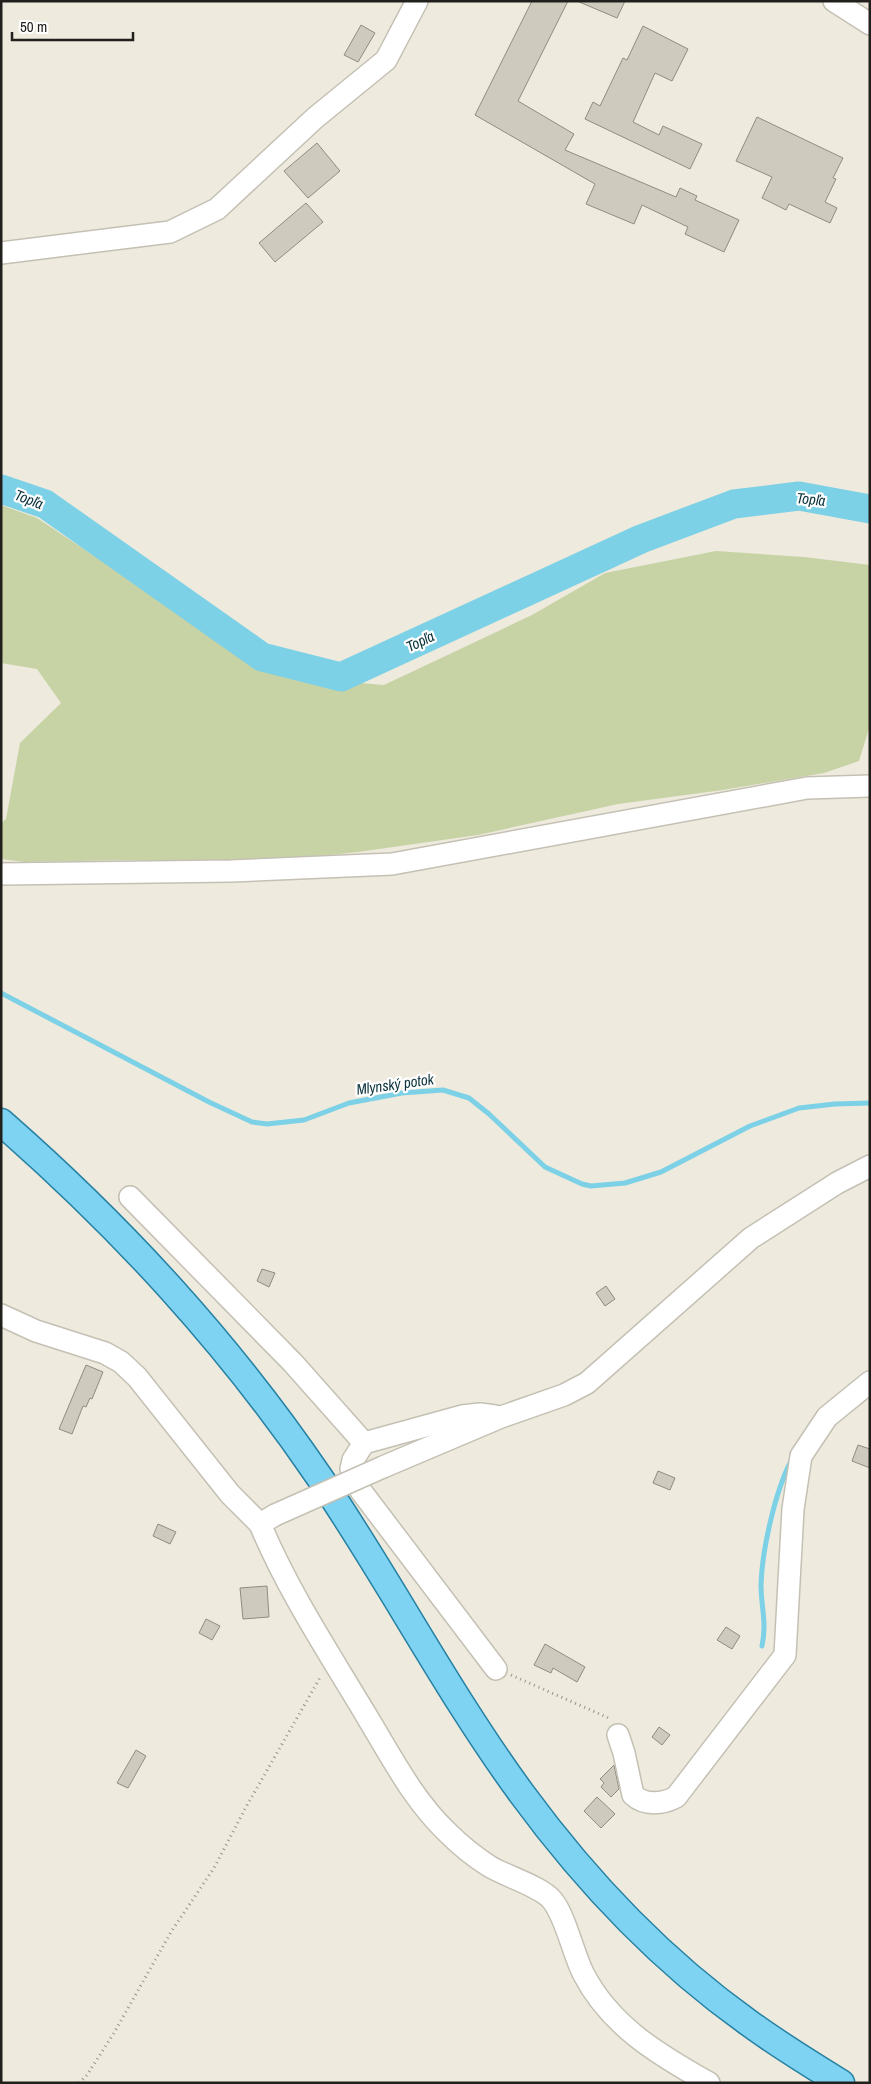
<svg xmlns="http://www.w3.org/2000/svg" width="871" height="2084" font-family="'Archivo Narrow',sans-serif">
	<rect width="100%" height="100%" fill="#eeeadd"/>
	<path fill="#c7d2a5" d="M1,505L37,518L186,617L302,678L384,685L532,615L605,573L716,551L804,557L870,565V725L859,761L824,773L723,790L618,804L478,835L358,852L248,864L125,860L25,862L1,859V823L6,819L20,743L61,703L37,669L1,663Z"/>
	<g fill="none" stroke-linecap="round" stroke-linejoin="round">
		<g stroke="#7dd1e6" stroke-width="5">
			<path d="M1,993L209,1102L252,1122L267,1124L304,1120L349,1103L402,1093L443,1090L469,1098L489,1114L545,1167L582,1184L591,1186L625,1183L661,1172L750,1126L799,1108L835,1104L870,1103"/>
			<path d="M762,1646C767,1622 761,1607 761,1585C762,1550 775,1492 791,1461"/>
		</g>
		<path stroke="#7dd1e6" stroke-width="29" d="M1,489L45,504L262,657L341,677L641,539L734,504L799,496L870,509"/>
	</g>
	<g fill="#cecabe" stroke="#908c81">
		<path d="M532,1H568L518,101L574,134L565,150L676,197L680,188L697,196L695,200L739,220L724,252L685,234L688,227L642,205L634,224L586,204L595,184L475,115Z"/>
		<path d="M577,1H625L617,18Z"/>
		<path d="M361,25L375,33L358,62L344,55Z"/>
		<path d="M643,26L688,49L672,81L655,73L633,122L659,135L663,126L702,144L690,169L585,119L593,102L600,106L623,58L627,60Z"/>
		<path d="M757,117L843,158L833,178L836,179L825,202L837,208L830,223L789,204L786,210L762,198L772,177L736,161Z"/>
		<path d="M317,143L340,171L308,198L284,171Z"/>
		<path d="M306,203L323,222L275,262L259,243Z"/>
		<path d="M262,1269L275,1273L269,1287L257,1281Z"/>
		<path d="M606,1286L615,1299L605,1306L596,1293Z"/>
		<path d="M86,1365L103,1372L92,1399L90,1398L86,1407L83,1406L72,1434L59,1429Z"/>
		<path d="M858,1445L870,1449V1468L852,1461Z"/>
		<path d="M658,1471L675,1478L670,1490L653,1483Z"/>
		<path d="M158,1524L176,1532L170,1544L153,1536Z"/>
		<path d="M267,1586L269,1617L243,1619L240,1588Z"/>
		<path d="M206,1619L220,1626L212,1640L199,1633Z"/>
		<path d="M726,1627L740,1636L732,1649L717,1640Z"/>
		<path d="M545,1644L585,1667L577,1682L553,1668L551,1673L534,1665Z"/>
		<path d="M659,1727L670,1735L662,1745L652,1737Z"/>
		<path d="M136,1750L146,1756L128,1788L117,1783Z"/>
		<path d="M614,1765L619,1789L611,1797L601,1787L604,1783L600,1779Z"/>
		<path d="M597,1797L615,1814L601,1828L584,1811Z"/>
	</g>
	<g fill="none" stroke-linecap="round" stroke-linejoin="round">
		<defs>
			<g id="minor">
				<path d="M834,1L870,24"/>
				<path d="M1,253L170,232L217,209L315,118L386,60L417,1"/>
				<path d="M1,874L231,871L392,864L807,788L870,786"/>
				<path d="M130,1197L293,1363L364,1443"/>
				<path d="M1,1315L36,1331L105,1353L121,1362L137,1377L230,1494L260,1524"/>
				<path d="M495,1416L480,1414L462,1416L364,1443L353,1460L351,1469L361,1491L496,1669"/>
				<path d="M383,1467L501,1417L564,1395L587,1383L751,1238L837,1183L870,1166"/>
				<path d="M275,1515L260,1524C288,1591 329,1653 366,1715C391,1756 413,1800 448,1833C460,1845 475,1857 489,1866C505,1876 542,1887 552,1900C565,1915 573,1953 583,1973C610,2026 659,2055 709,2083"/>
				<path d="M618,1735L624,1753L633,1795C645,1806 663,1804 676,1797L785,1655L793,1509L801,1456L827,1417L870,1382"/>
			</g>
			<path id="major" d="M1,1122C123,1229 228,1343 320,1478C390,1581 448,1693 522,1794C585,1880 662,1961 749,2023C779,2045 810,2064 841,2083"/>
		</defs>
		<use href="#minor" stroke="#c4c0b4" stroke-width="24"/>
		<use href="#major" stroke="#2680a2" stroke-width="29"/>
		<g stroke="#97948a" stroke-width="3" stroke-dasharray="1 4" stroke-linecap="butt">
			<path d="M511,1675L611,1719"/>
			<path d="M79,2083L87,2075L114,2033L171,1932L214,1868L246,1807L321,1676"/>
		</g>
		<use href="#minor" stroke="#fff" stroke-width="21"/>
		<use href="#major" stroke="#7ed2f2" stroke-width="26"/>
		<defs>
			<path id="minor-bridge" d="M275,1515L383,1467"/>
		</defs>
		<use href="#minor-bridge" stroke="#c4c0b4" stroke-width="24" stroke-linecap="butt"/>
		<use href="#minor-bridge" stroke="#fff" stroke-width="21"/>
	</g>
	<g text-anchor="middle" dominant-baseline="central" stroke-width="4.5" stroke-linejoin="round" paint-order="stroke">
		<g font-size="15" font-style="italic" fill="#0c343e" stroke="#fff">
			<text transform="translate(29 499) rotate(21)">Topľa</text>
			<text transform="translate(811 499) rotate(6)">Topľa</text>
			<text transform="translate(420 641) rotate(-25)">Topľa</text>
			<text transform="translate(395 1084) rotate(-8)">Mlynský potok</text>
		</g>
	</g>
	<rect width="871" height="2084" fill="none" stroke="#22201c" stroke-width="5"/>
	<path d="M12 32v8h121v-8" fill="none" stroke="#22201c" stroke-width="2.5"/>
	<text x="20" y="32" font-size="15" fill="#22201c" stroke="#ffffff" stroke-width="4" paint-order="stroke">50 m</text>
</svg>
